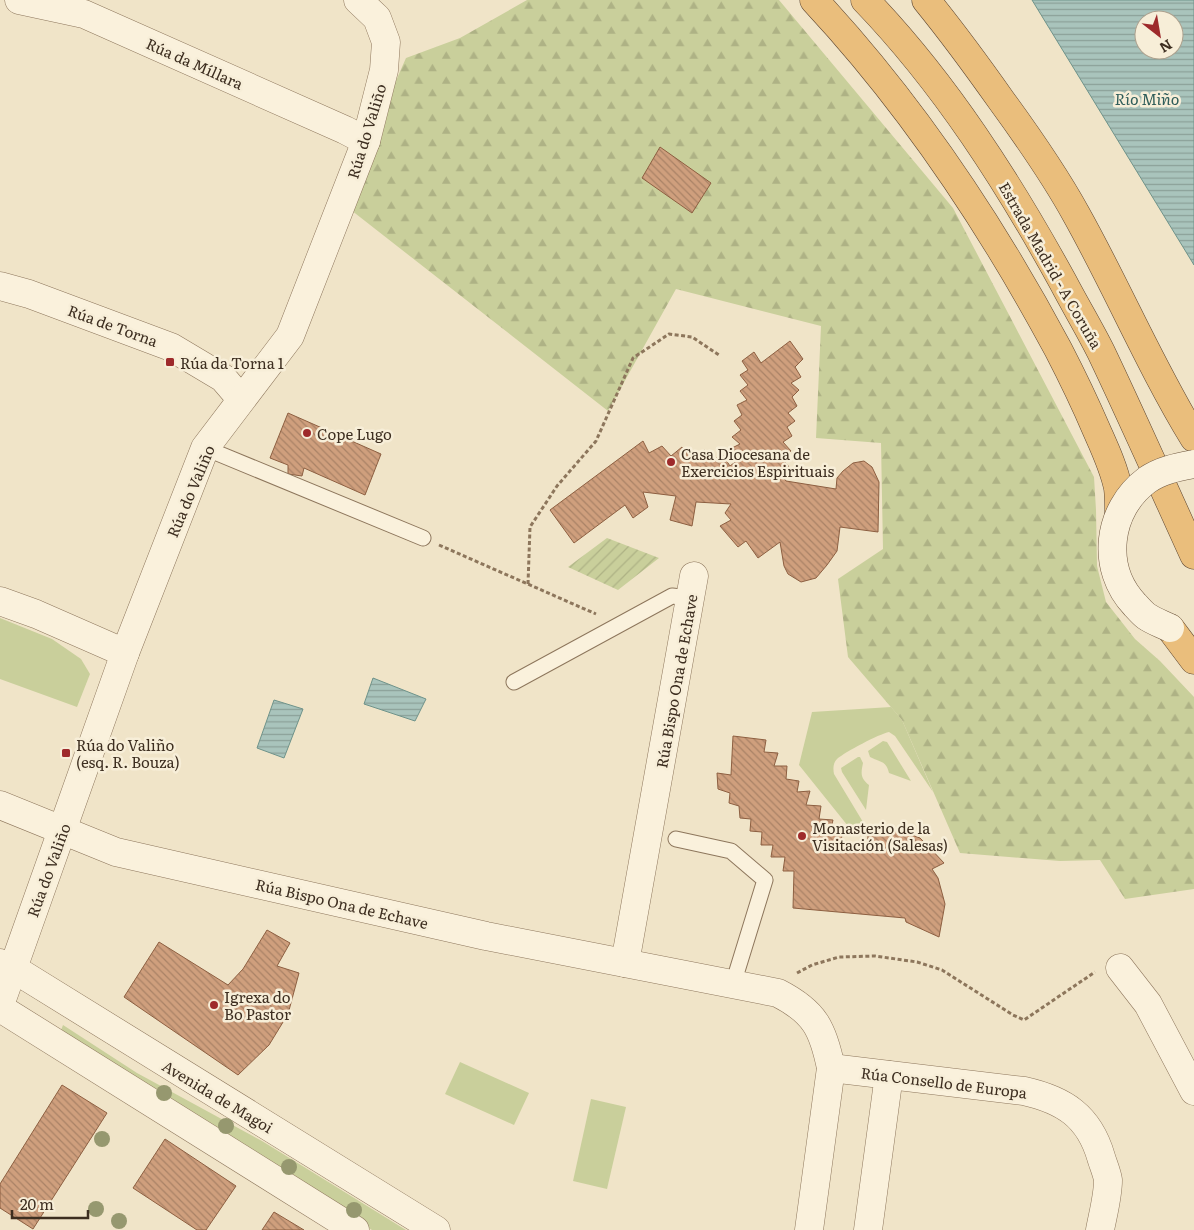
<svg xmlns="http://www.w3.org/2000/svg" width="1194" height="1230" font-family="Literata,serif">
	<defs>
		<pattern id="forest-firs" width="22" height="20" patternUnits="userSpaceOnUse" patternTransform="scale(1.25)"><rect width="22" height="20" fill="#c9cf9b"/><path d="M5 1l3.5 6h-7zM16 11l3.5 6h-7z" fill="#aeb285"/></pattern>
		<pattern id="garden-furrows" width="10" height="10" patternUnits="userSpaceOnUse" patternTransform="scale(1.25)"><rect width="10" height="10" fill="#c9cf9b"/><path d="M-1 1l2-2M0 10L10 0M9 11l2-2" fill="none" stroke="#aeb285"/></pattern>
		<pattern id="water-rules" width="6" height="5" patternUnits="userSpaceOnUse" patternTransform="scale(1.25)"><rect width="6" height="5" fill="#a9c4bc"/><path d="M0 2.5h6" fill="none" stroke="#8ba098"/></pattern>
		<pattern id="building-back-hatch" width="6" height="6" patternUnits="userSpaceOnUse" patternTransform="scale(1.25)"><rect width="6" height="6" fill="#cf9f7d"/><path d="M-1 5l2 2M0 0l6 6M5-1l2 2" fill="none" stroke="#a98266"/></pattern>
	</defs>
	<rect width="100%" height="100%" fill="#f0e4c8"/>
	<g fill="#c9cf9b">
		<path d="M0,618L52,639L81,659L90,674L77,707L0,679Z"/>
		<path d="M891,707L902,720L933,792L895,736L889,732C879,734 845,752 837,759C833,763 833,769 834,774L866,827L862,832L857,834L852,831L799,765L812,712Z"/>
		<path d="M883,741L887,742L911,781L889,773C886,760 879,762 870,757L868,751Z"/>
		<path d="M858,757H860L863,763C861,773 860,778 869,785L866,810L842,772L841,768Z"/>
		<path d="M63,1025L137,1073L262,1141L406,1230H372L60,1033Z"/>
		<path d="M460,1062L529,1093L514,1125L445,1094Z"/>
		<path d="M591,1099L626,1107L607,1189L573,1181Z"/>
	</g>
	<path fill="url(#forest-firs)" d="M527,0H779L953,208L1094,477L1096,510L1097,566L1106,602L1135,639L1160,661L1194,697V889L1125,899L1100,860L1060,861L960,853L902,720L848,657L838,579L883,549L881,443L816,438L821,326L676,289L608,411L342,203L406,58L460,38Z"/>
	<path fill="url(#garden-furrows)" d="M607,538L659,558L618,590L568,567Z"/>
	<g fill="url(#water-rules)" stroke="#6f938a" fill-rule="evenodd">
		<path d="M1032,0H1194V265ZM1144,20H1174V50H1144Z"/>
		<path d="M373,678L426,699L415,721L364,704Z"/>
		<path d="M274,700L303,709L284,758L257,748Z"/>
	</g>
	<g fill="url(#building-back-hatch)" stroke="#8d5f41">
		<path d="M660,147L711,183L692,213L642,178Z"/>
		<path d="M790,341L803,359L795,367L801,377L791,383L799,390L792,397L797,406L788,413L795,421L787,427L792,436L783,442L791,451L782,458L789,467L780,473L786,481L836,489L837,478L843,471L853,463L864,461L872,467L879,482L878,532L840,527L837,551L827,565L816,578L801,582L788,574L784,566L780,542L758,558L746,541L738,547L720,526L731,520L725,513L731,504L696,502L692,526L670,520L676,496L643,492L648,507L633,518L625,505L574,543L550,510L643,441L649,453L662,446L671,456L682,447L691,457L705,450L712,461L722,454L730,466L738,460L730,449L740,444L732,437L741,430L734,421L742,415L737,405L747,400L740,391L748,385L740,375L748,370L742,361L754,352L761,363Z"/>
		<path d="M288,413L381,454L365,495L304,468L302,476L288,474V465L270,458Z"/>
		<path d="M733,736L766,740L764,752L778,753L774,766H787L786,779L799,781L797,792L810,791L806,805L821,806L819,819L833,820L830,832L842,833L841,846L867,848L869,825L897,830L920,838L929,847L944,863L932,869L938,878L945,904L939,937L906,922L905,918L793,908L794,871H783L785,857H771L773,845H761L762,832L750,831L751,819L740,818L739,806L729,803L730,793L718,789L717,773L731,775Z"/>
		<path d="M267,930L290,943L277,966L299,973L288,1014L269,1045L238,1075L124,997L159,942L228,985L243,969Z"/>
		<path d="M62,1085L107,1113L33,1229L0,1208V1184Z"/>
		<path d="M165,1139L236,1186L206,1230H197L133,1188Z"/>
		<path d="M274,1212L304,1230H262Z"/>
	</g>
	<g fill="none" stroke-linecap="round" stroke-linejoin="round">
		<defs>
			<g id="service">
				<path d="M205,448L423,538"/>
				<path d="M514,682L672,596L690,598"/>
				<path d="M676,839L731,851L765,880L733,984"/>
			</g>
			<g id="minor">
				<path d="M19,0L84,14L345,130L366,141"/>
				<path d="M0,286L29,294L171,347L223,378L241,399"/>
				<path d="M0,601L36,614L125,653"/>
				<path d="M0,805L116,852L486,936L778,993C815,1012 823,1029 831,1068L809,1230"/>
				<path d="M0,963L14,969L436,1230"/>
				<path d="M625,963L694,576"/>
				<path d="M1120,968L1148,1004L1194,1091"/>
				<path d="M0,1005L125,653L205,448L290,336L366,141L384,70L386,42L377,18L358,0"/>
				<path d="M0,1008L355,1230"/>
				<path d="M831,1068L1024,1091C1064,1100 1089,1116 1101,1157C1103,1164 1107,1173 1108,1180C1108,1196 1103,1214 1100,1230"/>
				<path d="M868,1230L889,1075"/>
			</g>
			<g id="trunk">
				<path d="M814,0C911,104 991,224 1058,349C1072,376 1085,403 1097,431C1105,449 1114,468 1118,488C1119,496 1119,505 1119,514"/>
				<path d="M865,0C945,83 1008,182 1063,282C1075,305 1089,328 1101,352C1133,419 1163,487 1194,555"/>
				<path d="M926,0C952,32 977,66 1001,100C1028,137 1054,174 1076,214C1117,287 1150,366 1194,438"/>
				<path d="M1170,628L1194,660"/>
			</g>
		</defs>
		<use href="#service" stroke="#8d765c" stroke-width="17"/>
		<use href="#minor" stroke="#8d765c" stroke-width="29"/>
		<use href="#trunk" stroke="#5b4430" stroke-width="29"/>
		<g stroke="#8d765c" stroke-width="3" stroke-dasharray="4 2.5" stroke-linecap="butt">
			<path d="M439,545L596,614"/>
			<path d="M528,584L530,527L557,486L596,441L633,358L669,334L692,337L719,355"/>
			<path d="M797,973L812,965L839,957L875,956L917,962L942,970L1013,1015L1024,1020L1095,972"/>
		</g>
		<use href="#service" stroke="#faf1dc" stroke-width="15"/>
		<use href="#minor" stroke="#faf1dc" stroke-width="28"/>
		<use href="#trunk" stroke="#eabe7c" stroke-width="28"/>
		<defs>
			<path id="secondary-bridge" d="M1170,628C1162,624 1153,621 1146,616C1142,613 1138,608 1135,605C1100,568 1107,510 1147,480C1161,470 1178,467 1194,464"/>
		</defs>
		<use href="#secondary-bridge" stroke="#6f573f" stroke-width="29" stroke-linecap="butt"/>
		<use href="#secondary-bridge" stroke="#faf1dc" stroke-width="28"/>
	</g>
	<g fill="#96986f">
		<circle cx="164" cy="1093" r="8"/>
		<circle cx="226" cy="1126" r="8"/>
		<circle cx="102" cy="1139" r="8"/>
		<circle cx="289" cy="1167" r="8"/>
		<circle cx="96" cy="1209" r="8"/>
		<circle cx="354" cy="1210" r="8"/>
		<circle cx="119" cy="1221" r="8"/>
	</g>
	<g fill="#9e2a2b" stroke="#f7eed8" stroke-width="2">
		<rect x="165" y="357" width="10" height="10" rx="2.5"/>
		<circle cx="307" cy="433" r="5"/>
		<circle cx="671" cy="462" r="5"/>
		<rect x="61" y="748" width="10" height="10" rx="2.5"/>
		<circle cx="802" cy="836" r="5"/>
		<circle cx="214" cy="1005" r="5"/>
	</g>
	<g text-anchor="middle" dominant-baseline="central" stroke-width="5" stroke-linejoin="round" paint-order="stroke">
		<g font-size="15" fill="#3d2e20" stroke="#f7eed8">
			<text transform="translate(195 63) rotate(24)">Rúa da Míllara</text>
			<text transform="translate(366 131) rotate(-73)">Rúa do Valiño</text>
			<text transform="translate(1051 265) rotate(60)">Estrada Madrid - A Coruña</text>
			<text transform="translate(113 325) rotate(20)">Rúa de Torna</text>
			<text transform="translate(190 491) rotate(-67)">Rúa do Valiño</text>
			<text transform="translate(676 681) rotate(-80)">Rúa Bispo Ona de Echave</text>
			<text transform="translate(48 870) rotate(-70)">Rúa do Valiño</text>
			<text transform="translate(342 903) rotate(13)">Rúa Bispo Ona de Echave</text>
			<text transform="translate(944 1082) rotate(7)">Rúa Consello de Europa</text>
			<text transform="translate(218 1096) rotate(31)">Avenida de Magoi</text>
		</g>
		<g font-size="15" fill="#3d2e20" stroke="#f7eed8" text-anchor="start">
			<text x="180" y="362">Rúa da Torna 1</text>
			<text x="317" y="433">Cope Lugo</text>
			<text x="681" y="453">Casa Diocesana de<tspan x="681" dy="17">Exercicios Espirituais</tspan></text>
			<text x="76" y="744">Rúa do Valiño<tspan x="76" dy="17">(esq. R. Bouza)</tspan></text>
			<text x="812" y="827">Monasterio de la<tspan x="812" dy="17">Visitación (Salesas)</tspan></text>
			<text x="224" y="996">Igrexa do<tspan x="224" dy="17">Bo Pastor</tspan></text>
		</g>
		<g font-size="16" font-style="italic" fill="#2f5d5a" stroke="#f7eed8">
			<text x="1147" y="98">Río Miño</text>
		</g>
	</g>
	<g transform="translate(1159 35) rotate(149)"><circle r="24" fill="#f7eed8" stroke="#ada18e"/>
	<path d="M0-4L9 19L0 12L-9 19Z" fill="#9e2a2b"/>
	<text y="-8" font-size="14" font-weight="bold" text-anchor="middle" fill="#3d2e20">N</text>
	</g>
	<path d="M12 1210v8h76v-8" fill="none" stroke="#3d2e20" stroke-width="2.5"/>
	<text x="20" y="1210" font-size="15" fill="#3d2e20" stroke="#f7eed8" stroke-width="4" paint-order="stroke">20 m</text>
</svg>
